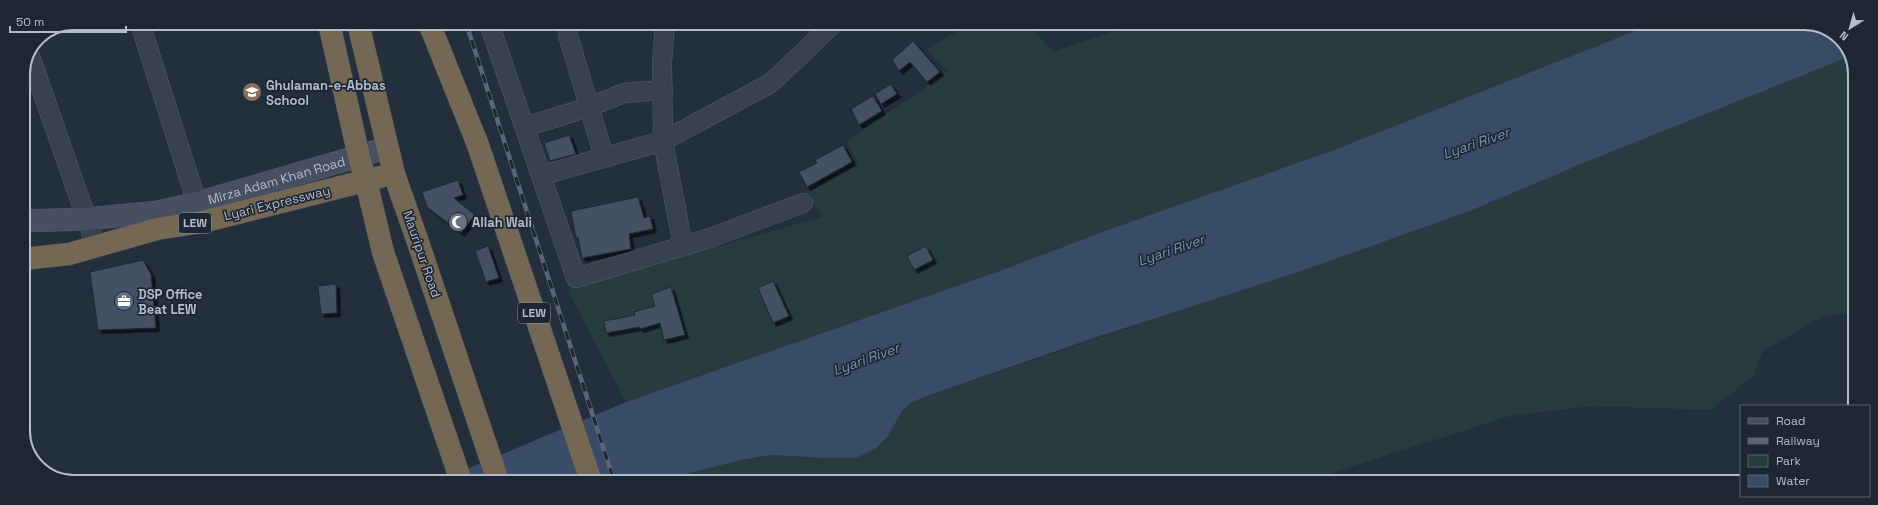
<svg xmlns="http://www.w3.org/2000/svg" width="1878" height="505" font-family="'Space Grotesk',sans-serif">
	<defs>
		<filter id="shadow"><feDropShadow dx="3.5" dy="3.5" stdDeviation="0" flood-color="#0009"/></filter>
	</defs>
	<rect width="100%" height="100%" fill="#242f3e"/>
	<g fill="#263c3f">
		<path d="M970,24H1027L1053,52L1134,24L1650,25L1334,150L1113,228L1005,269L626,402L567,289L822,217L806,192L858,165L847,141L947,72L927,49Z"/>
		<path d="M1849,56L1855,71L1854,313L1823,316L1762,352L1754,376L1710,410L1592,406L1510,416L1303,482L659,481L741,460L770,455L827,458H856L888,436L902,411L911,403L924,397L1470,211L1586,162L1824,67Z"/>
	</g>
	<path fill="#394c67" d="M1650,25H1817L1842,41L1849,56L1824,67L1586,162L1470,211L1301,271L1091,339L924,397L911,403L902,411L888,436L876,448L856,458H827L770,455L741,460L659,481H439L626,402L1005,269L1113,228L1334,150Z"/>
	<g fill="#455162" stroke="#1f2835" filter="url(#shadow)">
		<path d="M913,41L940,72L927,82L910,62L899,71L892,60Z"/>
		<path d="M891,84L897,94L881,104L875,94Z"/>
		<path d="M873,96L882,111L859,125L851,109Z"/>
		<path d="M569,135L576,154L550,161L544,143Z"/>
		<path d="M843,145L852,162L807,187L799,172L817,163L815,160Z"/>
		<path d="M458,180L463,195L454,198L475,215L461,233L427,207L422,192Z"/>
		<path d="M638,197L644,218L650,216L653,229L629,234L631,249L582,258L578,237L576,238L571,211Z"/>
		<path d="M488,246L499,278L486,282L475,251Z"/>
		<path d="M926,246L933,260L914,270L907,256Z"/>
		<path d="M143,260L151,274L156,328L98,330L90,272Z"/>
		<path d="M773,281L789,316L773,323L758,288Z"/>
		<path d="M336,284L337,313L321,314L318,286Z"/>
		<path d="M671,287L685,335L664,340L660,323L640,329L639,327L606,333L604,321L635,315L634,312L655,306L651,294Z"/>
	</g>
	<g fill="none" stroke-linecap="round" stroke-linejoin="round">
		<defs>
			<g id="street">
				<path d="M140,23L197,203"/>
				<path d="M489,23L576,278L710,238L803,203"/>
				<path d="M568,23V35L604,157"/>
				<path d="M665,24L662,62L663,141L683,246"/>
				<path d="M30,56L96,246"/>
				<path d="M525,127L589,107L624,93L663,90"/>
				<path d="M542,175L663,141L771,83L833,24"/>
			</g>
			<g id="secondary">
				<path id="s1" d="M23,221L86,219L158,212L197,203L387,148"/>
			</g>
			<g id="highway">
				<path d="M329,23L359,157L366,181L383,252L461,481"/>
				<path d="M358,23L394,174L419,245L498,481"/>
				<path d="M429,23L478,145L591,481"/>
				<path d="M23,259L69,254L157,229L202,222L380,177"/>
			</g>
		</defs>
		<use href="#street" stroke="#565f6c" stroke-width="20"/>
		<use href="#secondary" stroke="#565f6c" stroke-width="23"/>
		<use href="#highway" stroke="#434c59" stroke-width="23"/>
		<use href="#street" stroke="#38414e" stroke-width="19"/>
		<use href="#secondary" stroke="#465061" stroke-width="22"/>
		<use href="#highway" stroke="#746855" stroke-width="22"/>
		<defs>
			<path id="rail" d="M466,23L614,481"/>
		</defs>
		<use href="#rail" stroke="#5a6575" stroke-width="4.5"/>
		<use href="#rail" stroke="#1d2633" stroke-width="3" stroke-dasharray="9" stroke-linecap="butt"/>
	</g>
	<defs>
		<symbol id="school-disc" viewBox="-11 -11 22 22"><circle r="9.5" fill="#8d6e63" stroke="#1d2633"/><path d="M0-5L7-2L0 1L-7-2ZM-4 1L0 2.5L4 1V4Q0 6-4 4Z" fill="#fff"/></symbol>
		<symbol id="mosque-disc" viewBox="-11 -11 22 22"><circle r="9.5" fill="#6b7280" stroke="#1d2633"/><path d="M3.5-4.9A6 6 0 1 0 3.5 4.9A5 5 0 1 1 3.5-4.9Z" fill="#fff"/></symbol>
		<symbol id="office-disc" viewBox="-11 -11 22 22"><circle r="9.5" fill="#5c6f8a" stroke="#1d2633"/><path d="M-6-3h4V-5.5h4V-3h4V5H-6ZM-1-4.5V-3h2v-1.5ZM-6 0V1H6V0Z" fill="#fff"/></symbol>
	</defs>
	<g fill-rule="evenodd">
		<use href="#school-disc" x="241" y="81" width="22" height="22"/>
		<use href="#mosque-disc" x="447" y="211" width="22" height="22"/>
		<use href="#office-disc" x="113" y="290" width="22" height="22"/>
	</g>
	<g text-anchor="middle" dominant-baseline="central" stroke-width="3.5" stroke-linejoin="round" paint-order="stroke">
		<g fill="#1d2633" stroke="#878f9c" stroke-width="1">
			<rect x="179" y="213" width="32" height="20" rx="3"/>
			<rect x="518" y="303" width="32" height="20" rx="3"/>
		</g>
		<g font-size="12" font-weight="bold" fill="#b4bcc9">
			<text x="195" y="223">LEW</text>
			<text x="534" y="313">LEW</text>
		</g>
		<g font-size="13" font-weight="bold" fill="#b4bcc9" stroke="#1d2633" text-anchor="start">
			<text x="266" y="85">Ghulaman-e-Abbas<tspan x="266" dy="15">School</tspan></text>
			<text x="472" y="222">Allah Wali</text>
			<text x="138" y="294">DSP Office<tspan x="138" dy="15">Beat LEW</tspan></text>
		</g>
		<g font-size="13" fill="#b4bcc9" stroke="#1d2633">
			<text stroke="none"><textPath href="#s1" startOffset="258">Mirza Adam Khan Road</textPath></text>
			<text transform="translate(277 203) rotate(-14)">Lyari Expressway</text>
			<text transform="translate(422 254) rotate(71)">Mauripur Road</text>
		</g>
		<g font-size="14" font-style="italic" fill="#7c92b1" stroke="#1d2633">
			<text transform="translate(1476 143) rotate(-19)">Lyari River</text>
			<text transform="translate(1171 250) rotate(-19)">Lyari River</text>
			<text transform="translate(866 359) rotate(-20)">Lyari River</text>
		</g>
	</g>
	<path d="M0 0H1878V505H0ZM74 30H1804A44 44 0 0 1 1848 74V431A44 44 0 0 1 1804 475H74A44 44 0 0 1 30 431V74A44 44 0 0 1 74 30Z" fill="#1d2633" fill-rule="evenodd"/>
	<path fill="none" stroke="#b4bcc9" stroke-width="2" d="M74 30H1804A44 44 0 0 1 1848 74V431A44 44 0 0 1 1804 475H74A44 44 0 0 1 30 431V74A44 44 0 0 1 74 30Z"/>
	<rect x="1740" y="405" width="130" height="92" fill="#1d2633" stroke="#59626f"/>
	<rect x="1748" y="418" width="20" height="6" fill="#465061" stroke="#59626f"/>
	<text x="1776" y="425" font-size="12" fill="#b4bcc9">Road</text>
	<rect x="1748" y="438" width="20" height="6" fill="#5a6575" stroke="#59626f"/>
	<text x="1776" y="445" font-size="12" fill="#b4bcc9">Railway</text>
	<rect x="1748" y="455" width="20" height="12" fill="#263c3f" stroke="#59626f"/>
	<text x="1776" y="465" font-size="12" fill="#b4bcc9">Park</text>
	<rect x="1748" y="475" width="20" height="12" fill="#394c67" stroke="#59626f"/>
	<text x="1776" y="485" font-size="12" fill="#b4bcc9">Water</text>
	<g transform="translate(1850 28) rotate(217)" stroke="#1d2633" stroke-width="3" paint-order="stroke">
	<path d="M0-3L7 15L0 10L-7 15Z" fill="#b4bcc9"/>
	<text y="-6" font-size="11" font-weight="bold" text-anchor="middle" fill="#b4bcc9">N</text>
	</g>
	<path d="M10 26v6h116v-6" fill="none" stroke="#b4bcc9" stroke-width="2"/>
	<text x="16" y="26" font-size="12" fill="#b4bcc9" stroke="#1d2633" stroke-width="3" paint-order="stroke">50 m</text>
</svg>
